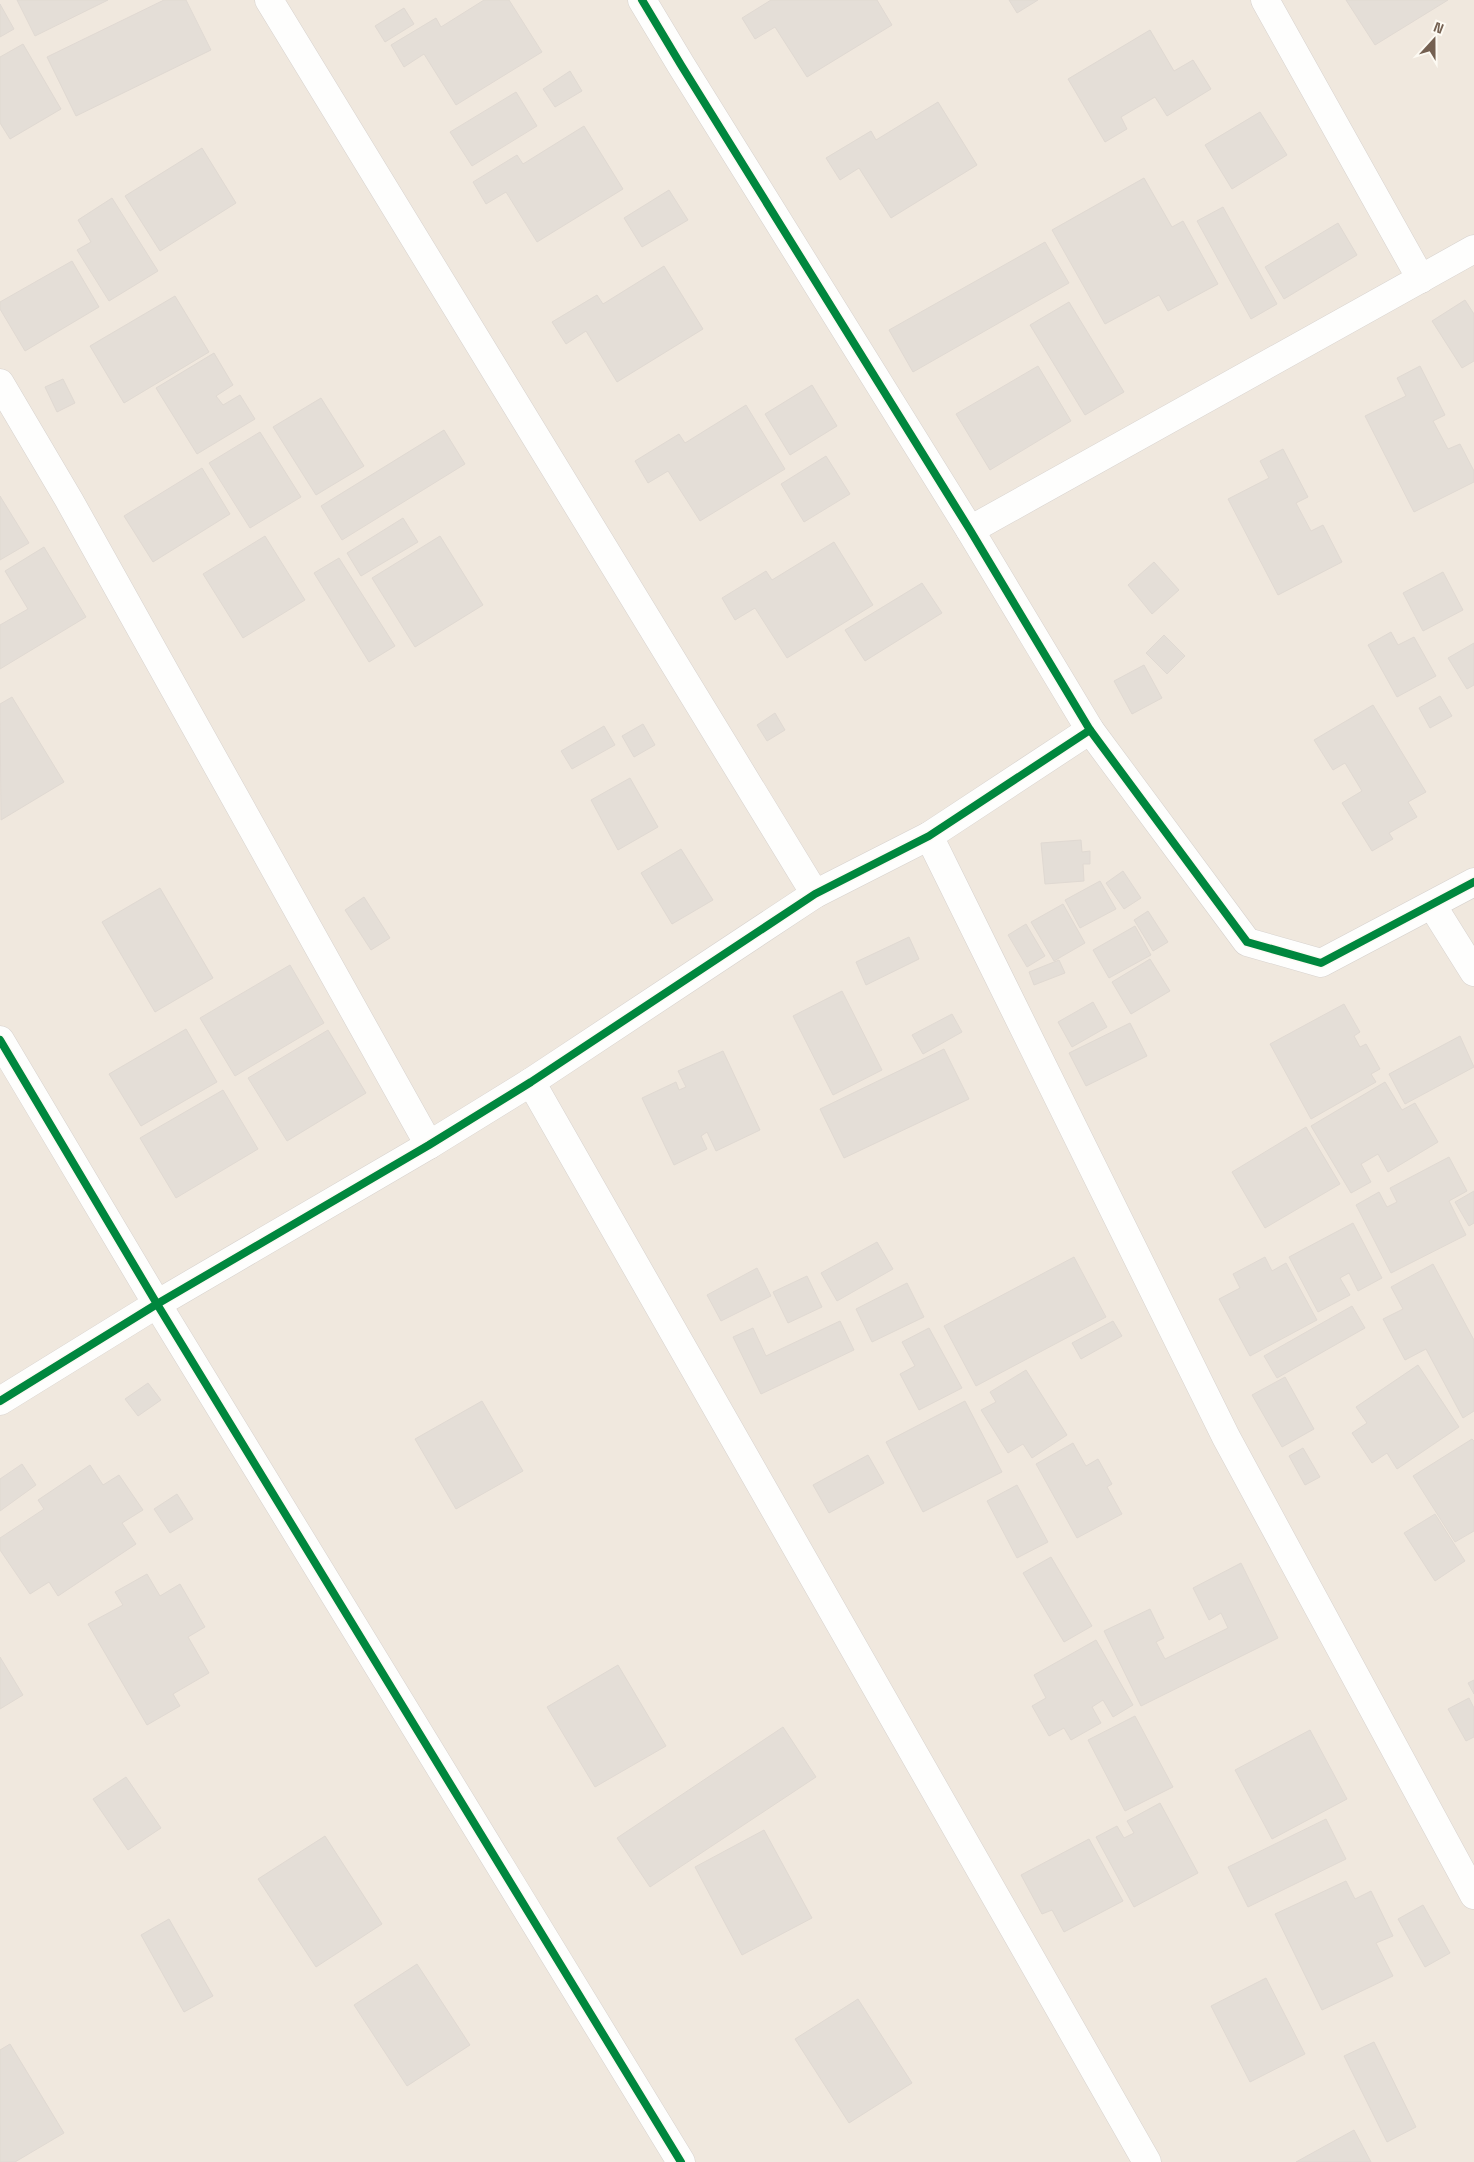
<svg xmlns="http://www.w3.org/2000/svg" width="1474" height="2162" font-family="'Space Grotesk',sans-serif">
	<rect width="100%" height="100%" fill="#f8f5f0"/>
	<rect fill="#f0e8de" x="0" y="0" width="1474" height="2162"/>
	<g fill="#e4ded7" stroke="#e0d9d2">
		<path d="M17,0H108L35,36Z"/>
		<path d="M164,0H186L211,50L76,116L47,57Z"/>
		<path d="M484,0H509L542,52L456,105L424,54L404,67L391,45L436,18L441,27Z"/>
		<path d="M771,0H877L892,25L807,77L775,27L755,39L742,18Z"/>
		<path d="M1009,0H1038L1017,13Z"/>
		<path d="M1346,0H1448L1375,45Z"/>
		<path d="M0,4L14,29L0,37Z"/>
		<path d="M404,8L414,24L385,42L375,26Z"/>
		<path d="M1150,30L1174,71L1193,60L1211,89L1167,116L1155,97L1121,117L1127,129L1105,142L1068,79Z"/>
		<path d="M23,44L61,109L10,139L0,123V57Z"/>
		<path d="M570,71L582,91L555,107L543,89Z"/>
		<path d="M516,92L537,126L472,166L450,132Z"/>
		<path d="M938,102L977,165L891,218L859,168L840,180L826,158L871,131L876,140Z"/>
		<path d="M1260,112L1287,155L1232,189L1205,145Z"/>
		<path d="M584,126L623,189L537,242L506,192L486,204L473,182L517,155L523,164Z"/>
		<path d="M202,148L236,203L160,251L125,196Z"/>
		<path d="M1144,178L1172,227L1183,221L1218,284L1168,311L1159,295L1105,324L1052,230Z"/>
		<path d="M669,190L688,220L642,247L624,218Z"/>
		<path d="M112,198L158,271L109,301L77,250L91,242L78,220Z"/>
		<path d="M1223,207L1277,304L1251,319L1197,221Z"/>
		<path d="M1338,223L1357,255L1284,299L1265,267Z"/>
		<path d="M1045,242L1069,283L913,372L889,330Z"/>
		<path d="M72,261L99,307L25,351L0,309V302Z"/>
		<path d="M664,266L703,329L617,382L586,331L566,344L552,322L597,295L603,304Z"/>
		<path d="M175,296L209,352L124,403L90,346Z"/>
		<path d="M1465,300L1474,314V361L1462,368L1432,321Z"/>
		<path d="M1069,302L1124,392L1085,415L1030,325Z"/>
		<path d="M214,353L233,385L216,396L223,405L240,395L255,419L197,454L156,388Z"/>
		<path d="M1038,366L1071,421L990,470L956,414Z"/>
		<path d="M1420,366L1445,415L1433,421L1448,449L1460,444L1474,471V482L1414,512L1365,416L1406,396L1397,378Z"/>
		<path d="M63,379L75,403L57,412L45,387Z"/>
		<path d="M812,385L837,426L790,455L765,414Z"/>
		<path d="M321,398L364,466L316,495L273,427Z"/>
		<path d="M746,405L785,469L700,521L668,471L648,483L635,461L679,434L685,443Z"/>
		<path d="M444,430L465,464L342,540L321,506Z"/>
		<path d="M260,432L301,497L250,528L209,463Z"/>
		<path d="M1283,449L1308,497L1296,503L1311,531L1323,525L1342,562L1278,595L1228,499L1269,478L1260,461Z"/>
		<path d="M826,456L850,494L804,522L781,484Z"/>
		<path d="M202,468L230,514L153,562L124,516Z"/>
		<path d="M0,496L29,543L0,560Z"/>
		<path d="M403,518L418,542L361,576L347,553Z"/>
		<path d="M265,536L305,600L243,638L203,574Z"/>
		<path d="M440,536L483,605L415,647L372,578Z"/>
		<path d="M834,542L873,605L787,658L755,608L735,620L722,598L766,571L772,580Z"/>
		<path d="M44,547L86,617L0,669V625L28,609L5,571Z"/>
		<path d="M339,558L395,646L369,662L314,573Z"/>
		<path d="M1154,562L1179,590L1152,614L1128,585Z"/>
		<path d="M1443,572L1463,610L1423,631L1403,593Z"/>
		<path d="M922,583L942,613L865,661L845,630Z"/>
		<path d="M1391,632L1398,645L1414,637L1436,676L1397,697L1368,645Z"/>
		<path d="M1164,635L1185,656L1167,674L1146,653Z"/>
		<path d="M1474,643V685L1467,689L1448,658Z"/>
		<path d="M1144,665L1162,698L1132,714L1114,681Z"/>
		<path d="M1440,696L1452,716L1430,728L1419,708Z"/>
		<path d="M12,697L64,782L1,820L0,704Z"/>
		<path d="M1373,705L1426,792L1408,802L1417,817L1389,833L1393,839L1372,851L1342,803L1362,791L1345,763L1333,770L1314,740Z"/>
		<path d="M775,713L785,730L767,741L757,725Z"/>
		<path d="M643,724L655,745L634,757L622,736Z"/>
		<path d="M604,726L615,745L572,769L561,751Z"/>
		<path d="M630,778L658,827L618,850L591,800Z"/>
		<path d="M1081,840L1082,852L1090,851V864H1083L1084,881L1045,884L1041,843Z"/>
		<path d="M681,849L713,900L672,924L641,873Z"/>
		<path d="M1123,871L1141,898L1124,909L1106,883Z"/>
		<path d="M1100,881L1116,909L1080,928L1065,900Z"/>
		<path d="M160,888L213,978L155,1012L102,922Z"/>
		<path d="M364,897L390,938L371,950L345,910Z"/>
		<path d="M1063,904L1085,943L1054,961L1031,922Z"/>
		<path d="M1148,911L1168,942L1153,951L1134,920Z"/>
		<path d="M1026,924L1045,956L1027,967L1008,935Z"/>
		<path d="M1135,926L1151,955L1109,978L1093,950Z"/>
		<path d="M909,937L919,959L866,985L856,962Z"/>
		<path d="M1150,959L1170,991L1131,1014L1112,982Z"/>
		<path d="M1059,960L1065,973L1034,985L1029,972Z"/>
		<path d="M290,965L324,1023L235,1076L200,1018Z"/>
		<path d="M842,991L882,1070L833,1095L793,1016Z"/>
		<path d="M1093,1002L1107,1027L1072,1047L1058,1022Z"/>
		<path d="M1344,1004L1360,1032L1354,1036L1360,1047L1366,1044L1380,1069L1371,1074L1376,1082L1311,1119L1270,1044Z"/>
		<path d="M952,1014L962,1032L923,1054L912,1035Z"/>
		<path d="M1130,1023L1147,1056L1086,1086L1069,1053Z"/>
		<path d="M186,1029L217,1082L141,1126L109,1074Z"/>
		<path d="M328,1030L366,1093L287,1141L248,1078Z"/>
		<path d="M1460,1036L1474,1067L1405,1104L1389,1074Z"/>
		<path d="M944,1049L969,1099L844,1158L820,1109Z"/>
		<path d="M723,1051L760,1130L716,1151L707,1132L701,1136L707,1149L674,1165L642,1098L676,1082L679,1090L686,1087L678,1071Z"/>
		<path d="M1385,1082L1402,1110L1415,1103L1438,1142L1388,1172L1378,1154L1361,1164L1371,1182L1351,1193L1311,1126Z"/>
		<path d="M223,1090L258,1149L176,1198L140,1138Z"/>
		<path d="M1306,1127L1340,1184L1265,1228L1232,1172Z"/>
		<path d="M1449,1157L1467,1191L1449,1201L1466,1235L1391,1273L1356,1205L1379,1192L1387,1207L1397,1202L1390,1188Z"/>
		<path d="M1474,1191V1223L1469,1226L1455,1202Z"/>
		<path d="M1353,1223L1382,1278L1358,1291L1349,1273L1340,1278L1350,1295L1318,1312L1289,1257Z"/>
		<path d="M877,1242L893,1269L837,1301L821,1273Z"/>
		<path d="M1074,1257L1106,1317L976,1386L944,1326Z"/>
		<path d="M1265,1257L1272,1271L1286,1263L1317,1320L1250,1356L1219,1299L1240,1288L1233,1274Z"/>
		<path d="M1433,1264L1474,1340V1411L1463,1418L1426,1349L1405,1360L1383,1319L1403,1309L1391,1287Z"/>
		<path d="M757,1268L771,1296L721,1321L707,1295Z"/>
		<path d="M807,1276L822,1307L788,1323L773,1292Z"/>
		<path d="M907,1283L924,1317L872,1342L856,1309Z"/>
		<path d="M1352,1306L1365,1328L1277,1378L1264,1356Z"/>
		<path d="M840,1321L854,1350L761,1394L733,1337L753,1328L766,1356Z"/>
		<path d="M1113,1321L1122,1336L1081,1359L1072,1343Z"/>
		<path d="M929,1328L962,1388L919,1410L900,1374L915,1366L902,1342Z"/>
		<path d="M1418,1365L1459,1427L1397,1469L1387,1453L1372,1463L1352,1433L1367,1423L1356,1407Z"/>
		<path d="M1026,1370L1067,1435L1032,1458L1023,1444L1008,1453L981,1410L996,1402L990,1392Z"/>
		<path d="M1285,1377L1314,1429L1282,1447L1252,1395Z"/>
		<path d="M148,1383L161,1400L138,1416L125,1399Z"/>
		<path d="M482,1401L523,1471L456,1509L415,1439Z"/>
		<path d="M965,1401L1002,1472L923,1512L886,1442Z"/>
		<path d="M1472,1439L1474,1441V1531L1455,1542L1413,1476Z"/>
		<path d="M1073,1443L1086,1466L1098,1459L1112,1484L1107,1487L1122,1514L1077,1538L1036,1464Z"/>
		<path d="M1303,1448L1320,1477L1305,1485L1289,1456Z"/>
		<path d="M868,1455L884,1483L829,1513L813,1485Z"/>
		<path d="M22,1464L36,1485L0,1511V1479Z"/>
		<path d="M90,1465L103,1485L119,1475L143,1510L122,1523L136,1544L58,1596L49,1582L30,1594L0,1550V1538L44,1509L38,1500Z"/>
		<path d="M1017,1485L1048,1542L1017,1558L987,1501Z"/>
		<path d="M177,1494L193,1519L170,1533L154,1509Z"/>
		<path d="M1435,1514L1465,1561L1435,1581L1404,1533Z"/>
		<path d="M1051,1557L1092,1626L1064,1642L1023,1573Z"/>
		<path d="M1241,1563L1278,1638L1141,1706L1104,1631L1150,1609L1164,1638L1156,1642L1165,1659L1228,1628L1221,1613L1209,1620L1193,1588Z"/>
		<path d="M147,1574L160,1596L180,1584L205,1627L188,1637L209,1673L173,1694L180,1706L147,1725L88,1624L123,1605L115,1592Z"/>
		<path d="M1096,1640L1133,1705L1113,1717L1103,1700L1092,1707L1101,1723L1071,1740L1064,1728L1049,1736L1032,1706L1046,1698L1034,1675Z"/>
		<path d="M0,1657L23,1695L0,1709Z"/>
		<path d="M618,1665L666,1746L595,1787L547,1707Z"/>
		<path d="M1474,1680V1694L1468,1683Z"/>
		<path d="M1469,1698L1474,1708V1737L1466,1741L1448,1709Z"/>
		<path d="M1135,1716L1173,1787L1125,1811L1088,1740Z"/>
		<path d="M783,1727L816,1777L650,1887L617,1838Z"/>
		<path d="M1310,1730L1347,1799L1272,1839L1235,1770Z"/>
		<path d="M126,1777L161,1828L128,1850L93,1799Z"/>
		<path d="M1160,1803L1198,1873L1134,1907L1096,1837L1117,1826L1124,1838L1134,1833L1127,1821Z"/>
		<path d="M1326,1819L1346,1859L1248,1907L1228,1867Z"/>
		<path d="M764,1830L812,1918L742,1955L695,1867Z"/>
		<path d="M325,1836L382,1924L316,1967L258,1879Z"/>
		<path d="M1089,1839L1123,1901L1064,1932L1052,1910L1042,1914L1021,1875Z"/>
		<path d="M1346,1881L1355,1899L1371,1891L1393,1936L1376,1943L1393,1976L1322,2010L1275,1914Z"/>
		<path d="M1423,1905L1450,1953L1425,1967L1398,1919Z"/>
		<path d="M169,1919L213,1996L184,2012L141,1935Z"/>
		<path d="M417,1964L470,2045L407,2086L354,2005Z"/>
		<path d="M1266,1978L1305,2054L1250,2082L1211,2006Z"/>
		<path d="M858,1999L912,2083L849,2123L795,2039Z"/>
		<path d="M1374,2042L1416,2127L1387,2142L1344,2056Z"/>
		<path d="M10,2044L64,2133L15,2162H0V2050Z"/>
		<path d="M1354,2130L1371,2162H1296Z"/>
	</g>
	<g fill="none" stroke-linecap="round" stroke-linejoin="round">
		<defs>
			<g id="minor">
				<path d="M269,0L815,894"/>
				<path d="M642,0L681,65L970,530L1090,730L1247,942L1321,963L1474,882"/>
				<path d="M1265,0L1421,279"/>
				<path d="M0,383L69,500L429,1145"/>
				<path d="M970,530L1474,249"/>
				<path d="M929,836L1226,1437L1474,1895"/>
				<path d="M1432,905L1474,972"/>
				<path d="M0,1040L157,1304L681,2162"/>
				<path d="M531,1082L1147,2162"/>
				<path d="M0,1401L157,1304L429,1145L531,1082L815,894L929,836L1090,730"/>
			</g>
		</defs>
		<use href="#minor" stroke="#d7d2ce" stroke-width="29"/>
		<use href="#minor" stroke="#fefefd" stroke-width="28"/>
		<defs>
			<g id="cycleway">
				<path d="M642,0L681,65L970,530L1090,730L1247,942L1321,963L1474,882"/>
				<path d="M0,1040L157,1304L681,2162"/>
				<path d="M0,1401L157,1304L429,1145L531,1082L815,894L929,836L1090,730"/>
			</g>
		</defs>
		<use href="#cycleway" stroke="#fdfaf3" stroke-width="11"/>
		<use href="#cycleway" stroke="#00873e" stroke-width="8"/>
	</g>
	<g transform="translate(1434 40) rotate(21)" stroke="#fdfaf3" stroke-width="4" paint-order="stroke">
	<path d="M0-4L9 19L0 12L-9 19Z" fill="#746051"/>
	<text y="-8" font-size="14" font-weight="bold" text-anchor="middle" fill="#746051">N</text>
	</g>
</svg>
